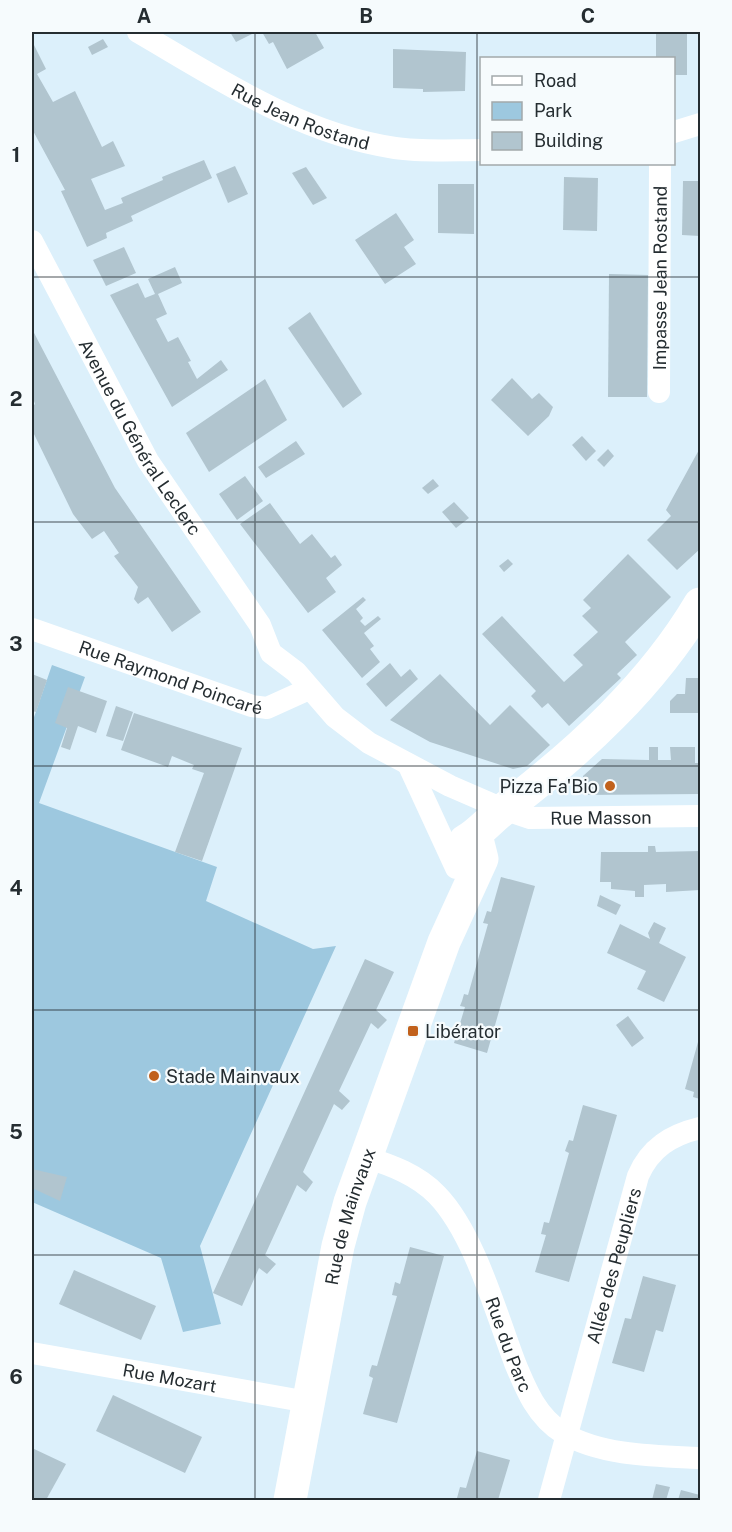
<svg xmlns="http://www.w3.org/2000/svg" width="732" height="1532" font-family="'Public Sans',sans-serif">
	<rect width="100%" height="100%" fill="#dcf0fb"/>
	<path fill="#9dc8df" d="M52,665L85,677L39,803L217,867L206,901L313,949L336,946L200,1246L221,1324L183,1332L161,1258L32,1202V723Z"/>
	<g fill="#b1c5cf">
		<path d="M230,32H256L236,42Z"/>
		<path d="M262,32H315L324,48L287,69L273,42L269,44Z"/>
		<path d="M656,32H687V75H674V58H656Z"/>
		<path d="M103,39L108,47L92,55L88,47Z"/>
		<path d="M32,41L46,69L37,74L53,102L75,91L102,147L113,141L125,166L91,179L105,210L123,203L121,198L163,180L162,177L204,160L212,178L131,216L133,221L106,233L107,238L87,247L61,191L65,190L32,129Z"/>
		<path d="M393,49L466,52L465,91L423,92V89L393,88Z"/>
		<path d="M235,166L248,194L228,203L216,174Z"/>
		<path d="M306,167L327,198L313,205L292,173Z"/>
		<path d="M564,177L598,178L597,231L563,230Z"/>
		<path d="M683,181H700V236L682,235Z"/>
		<path d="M438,184H474V234L438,233Z"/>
		<path d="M396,213L414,240L404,247L416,264L385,284L355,240Z"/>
		<path d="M124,247L136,273L106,286L93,260Z"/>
		<path d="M175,267L182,283L158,294L167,314L156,319L168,342L178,337L191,361L188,362L197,379L221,360L228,370L172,407L110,295L138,283L145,298L155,294L148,279Z"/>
		<path d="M609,274L648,275L647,397H608Z"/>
		<path d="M310,312L362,394L343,408L288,328Z"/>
		<path d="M32,329L115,488L201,612L172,632L148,597L138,604L134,599L138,587L114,556L119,553L104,531L92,539L73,514L32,430V407L35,404L32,395Z"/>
		<path d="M512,378L532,399L539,393L553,407L549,416L528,436L491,400Z"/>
		<path d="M265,379L287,420L209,472L186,433Z"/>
		<path d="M582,436L596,451L586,461L572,445Z"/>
		<path d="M296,441L305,454L266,478L258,467Z"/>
		<path d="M700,448V549L677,570L647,540L671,516L666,510Z"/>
		<path d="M608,449L614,456L604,467L597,460Z"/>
		<path d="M245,476L263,501L237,520L219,494Z"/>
		<path d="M433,479L439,486L428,494L422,488Z"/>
		<path d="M454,502L469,518L456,528L442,512Z"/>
		<path d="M270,503L300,544L312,534L331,558L335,555L342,565L326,578L336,592L308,613L240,524Z"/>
		<path d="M628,554L671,597L625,642L637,655L617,674L621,678L569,726L548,703L542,708L531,696L536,691L482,634L502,616L564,682L583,665L573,655L598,632L582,616L591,608L583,600Z"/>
		<path d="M508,559L513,564L504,572L499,566Z"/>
		<path d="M363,597L366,600L356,609L363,618L360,621L365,626L378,616L381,619L364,633L374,646L370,649L380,662L362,678L322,630Z"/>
		<path d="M390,663L401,677L410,669L418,679L386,707L366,684Z"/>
		<path d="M32,674L47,680L36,712L32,711Z"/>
		<path d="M440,674L490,725L510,705L550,745L527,766L513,769L430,742L390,720Z"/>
		<path d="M686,678H700V713H670V701L677,694H685Z"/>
		<path d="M68,687L107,701L96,733L78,726L70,750L61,747L67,728L55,723Z"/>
		<path d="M116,706L133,712L123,741L106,736Z"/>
		<path d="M134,713L242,748L202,861L175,852L204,773L192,769L194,765L172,756L168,767L121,750Z"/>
		<path d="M649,747H658V760H671L670,747H695V763H700V794L583,795V776L602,759L649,760Z"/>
		<path d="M648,846H655L656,852L700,851V890L666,892V884L644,885V897H635V891L611,889V882H600L601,852H648Z"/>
		<path d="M501,877L535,886L487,1053L454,1043L465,1007L460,1006L462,1001L464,994L468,995L488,924L483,923L487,911L491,912Z"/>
		<path d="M600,895L621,905L616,915L597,906Z"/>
		<path d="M654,922L666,928L659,943L686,957L664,1002L637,989L646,971L607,953L620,924L650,939L648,933Z"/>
		<path d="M365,959L394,972L376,1010L387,1020L378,1029L371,1023L339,1091L350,1101L342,1110L334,1104L303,1172L313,1182L306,1192L297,1185L265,1255L276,1264L267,1274L259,1268L242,1306L213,1293Z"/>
		<path d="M628,1016L644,1038L632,1047L616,1025Z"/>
		<path d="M698,1042L700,1043V1099L693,1097L694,1092L685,1089Z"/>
		<path d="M583,1105L617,1115L569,1282L535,1272L546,1235L541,1234L544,1222L549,1223L569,1153L565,1151L569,1140L573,1141Z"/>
		<path d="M32,1169L67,1177L60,1201L32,1188Z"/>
		<path d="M410,1247L444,1256L397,1423L363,1414L373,1378L369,1376L370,1371L372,1365L377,1366L397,1296L392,1295L395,1282L400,1284Z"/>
		<path d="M74,1270L156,1306L141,1340L59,1304Z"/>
		<path d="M643,1276L676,1285L663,1332L656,1330L644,1372L612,1363L625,1318L631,1319Z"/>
		<path d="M113,1395L202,1437L185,1473L96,1431Z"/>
		<path d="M32,1448L66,1464L46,1500H32Z"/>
		<path d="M477,1451L510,1460L498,1500H462L457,1498L460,1487L466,1488Z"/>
		<path d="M656,1484L670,1487L666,1500H652Z"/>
		<path d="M681,1490L700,1495V1500H678Z"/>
	</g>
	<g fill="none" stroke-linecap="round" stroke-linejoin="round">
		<g stroke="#fff" stroke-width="22">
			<path id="s1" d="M138,32C219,79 300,134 395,148C422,152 454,150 482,150"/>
			<path d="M674,132L700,124"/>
			<path id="s2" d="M32,241L148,461L260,625L271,653L296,672L335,717L369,743L450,786L503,809L530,818L700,816"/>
			<path id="s3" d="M659,392L660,164"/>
			<path id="s4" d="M32,629L252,706L267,708L309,689"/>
			<path d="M408,764L456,868"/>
			<path id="s5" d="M365,1157C391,1165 418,1175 437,1195C474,1233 496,1313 515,1363C526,1390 537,1417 563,1433C601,1456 657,1456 700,1458"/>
			<path id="s6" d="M32,1353L308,1402"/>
			<path id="s7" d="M549,1500L638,1176C650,1148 671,1135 700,1128"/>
		</g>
		<g stroke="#fff" stroke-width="33">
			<path d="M462,850L465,841C480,833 490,819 504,809C579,752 652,685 700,604"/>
			<path id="s8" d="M290,1500L338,1246L350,1202L444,942L482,859L476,835"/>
		</g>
	</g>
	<path fill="none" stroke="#252d31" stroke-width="1.5" stroke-opacity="0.55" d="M255,32V1500M477,32V1500M32,277H700M32,522H700M32,766H700M32,1010H700M32,1255H700"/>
	<g fill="#c1611c" stroke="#f6fbfd" stroke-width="2">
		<circle cx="610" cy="786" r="6"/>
		<rect x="407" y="1025" width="12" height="12" rx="3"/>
		<circle cx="154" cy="1076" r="6"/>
	</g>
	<g text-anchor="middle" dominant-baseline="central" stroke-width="4.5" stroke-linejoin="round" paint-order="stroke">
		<g font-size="18" fill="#252d31" stroke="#f6fbfd">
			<text stroke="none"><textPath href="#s1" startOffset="184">Rue Jean Rostand</textPath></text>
			<text stroke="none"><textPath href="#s3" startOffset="114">Impasse Jean Rostand</textPath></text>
			<text stroke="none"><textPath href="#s2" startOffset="224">Avenue du Général Leclerc</textPath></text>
			<text stroke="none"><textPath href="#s4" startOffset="147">Rue Raymond Poincaré</textPath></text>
			<text stroke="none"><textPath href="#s2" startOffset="860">Rue Masson</textPath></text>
			<text stroke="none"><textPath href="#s8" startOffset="290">Rue de Mainvaux</textPath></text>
			<text stroke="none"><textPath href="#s7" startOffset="243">Allée des Peupliers</textPath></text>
			<text stroke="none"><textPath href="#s5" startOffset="249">Rue du Parc</textPath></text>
			<text stroke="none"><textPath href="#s6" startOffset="140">Rue Mozart</textPath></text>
		</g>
		<g font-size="18" fill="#252d31" stroke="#f6fbfd" text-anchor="start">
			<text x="598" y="786" text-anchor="end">Pizza Fa'Bio</text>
			<text x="425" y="1031">Libérator</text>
			<text x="166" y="1076">Stade Mainvaux</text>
		</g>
	</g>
	<rect width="732" height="1532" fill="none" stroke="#f6fbfd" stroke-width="66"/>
	<rect x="480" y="57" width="195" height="108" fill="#f6fbfd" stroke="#a2a9ab" stroke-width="1.5"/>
	<rect x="492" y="76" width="30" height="9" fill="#ffffff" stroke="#a2a9ab" stroke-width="1.5"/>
	<text x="534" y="87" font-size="18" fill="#252d31">Road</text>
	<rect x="492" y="102" width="30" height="18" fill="#9dc8df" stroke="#a2a9ab" stroke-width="1.5"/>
	<text x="534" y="117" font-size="18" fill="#252d31">Park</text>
	<rect x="492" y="132" width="30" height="18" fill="#b1c5cf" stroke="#a2a9ab" stroke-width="1.5"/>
	<text x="534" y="147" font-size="18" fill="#252d31">Building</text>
	<rect x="33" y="33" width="666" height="1466" fill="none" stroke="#252d31" stroke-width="2"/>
	<g font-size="20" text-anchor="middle" font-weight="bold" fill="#252d31">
		<text x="144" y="23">A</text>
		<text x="366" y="23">B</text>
		<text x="588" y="23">C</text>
		<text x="16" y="162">1</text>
		<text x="16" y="406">2</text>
		<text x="16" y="651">3</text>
		<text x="16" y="895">4</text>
		<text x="16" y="1139">5</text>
		<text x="16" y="1384">6</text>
	</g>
</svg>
